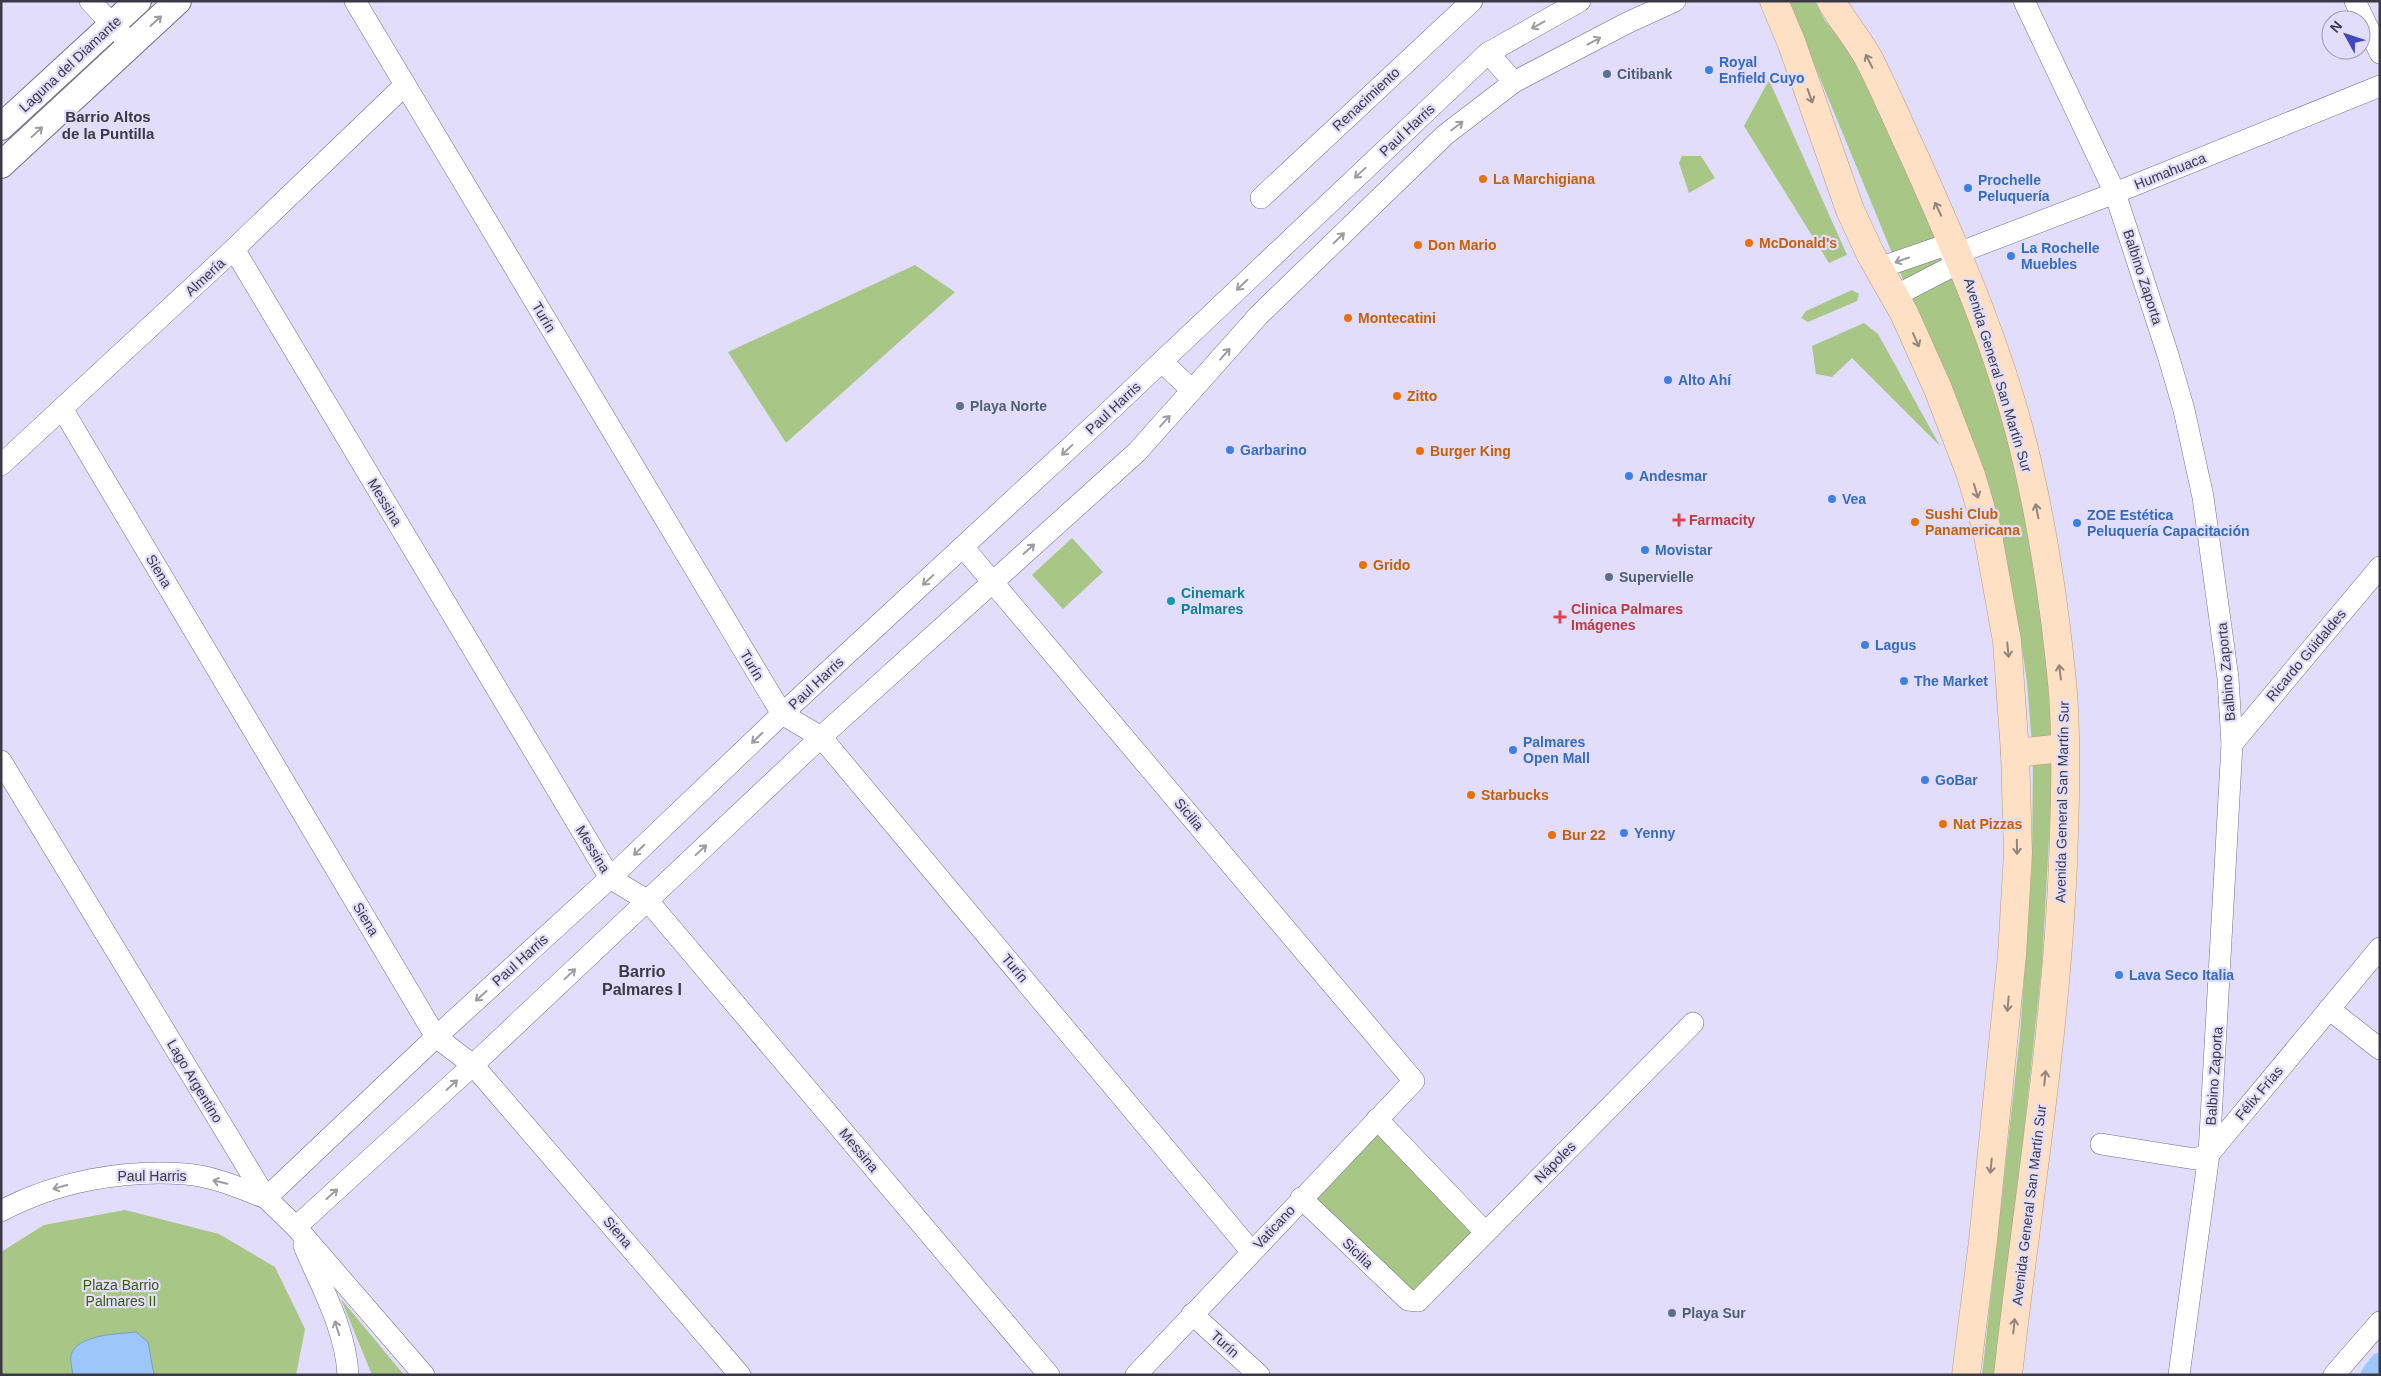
<svg xmlns="http://www.w3.org/2000/svg" width="2381" height="1376" font-family="Helvetica,sans-serif">
	<rect width="100%" height="100%" fill="#e1ddfb"/>
	<g fill="#a8c686">
		<path d="M1788,1H1815L1825,21L1848,45L1949,252L2011,440L2027,510L2044,636L2052,733V786L2042,965L1998,1375H1982L2020,1035L2032,863L2033,757L2027,682L2021,641L1981,468Z"/>
		<path d="M1769,80L1847,255L1829,263L1744,126Z"/>
		<path d="M1682,156H1701L1715,178L1689,193L1679,163Z"/>
		<path d="M915,265L955,292L786,443L728,352Z"/>
		<path d="M1852,290L1859,294L1857,301L1808,322L1801,318L1806,311Z"/>
		<path d="M1864,323L1878,334L1940,446L1852,358L1832,377L1816,374L1812,346Z"/>
		<path d="M1072,538L1103,572L1063,609L1032,575Z"/>
		<path d="M1377,1119L1485,1232L1418,1301L1301,1198Z"/>
		<path d="M125,1210L219,1234L275,1267L305,1329L296,1375H1V1252L44,1225Z"/>
		<path d="M341,1299L404,1375H372Z"/>
	</g>
	<path fill="#9bc7fb" stroke="#7e9cc4" d="M136,1332L148,1342L154,1375H73C72,1369 70,1360 71,1355C77,1334 119,1334 136,1332Z"/>
	<g fill="none" stroke-linecap="round" stroke-linejoin="round">
		<path stroke="#9bc7fb" stroke-width="21" d="M2371,1375L2380,1363"/>
		<defs>
			<g id="minor">
				<path d="M90,1L124,37"/>
				<path d="M355,1L782,714L821,737L1251,1251"/>
				<path d="M2024,1L2115,193L2168,355L2184,410L2203,497L2228,678L2232,744L2209,1154L2179,1375"/>
				<path d="M2355,1L2380,53"/>
				<path d="M1488,53L1514,82"/>
				<path d="M1261,198L1472,1"/>
				<path d="M234,249L610,878L648,901L1049,1375"/>
				<path d="M1879,268L1940,247L1958,253"/>
				<path d="M1895,296L1949,268L1958,253L2115,193L2380,86"/>
				<path d="M1162,362L1192,390"/>
				<path d="M63,410L436,1037L473,1065L740,1375"/>
				<path d="M1,465L234,249L405,85"/>
				<path d="M963,547L1414,1081L1136,1375"/>
				<path d="M2232,744L2380,567"/>
				<path d="M1,761L266,1198L296,1227L424,1375"/>
				<path d="M2329,1009L2380,1049"/>
				<path d="M1377,1119L1485,1232"/>
				<path d="M2101,1144L2195,1159L2209,1154L2380,948"/>
				<path d="M266,1198L436,1037L610,878L782,714L1103,417L1488,53L1580,1"/>
				<path d="M1301,1198L1408,1300L1418,1301L1693,1023"/>
				<path d="M1,1211C55,1182 124,1169 185,1174C213,1176 240,1188 266,1198"/>
				<path d="M296,1227L473,1065L821,737L1137,452L1259,315L1445,135L1514,82L1627,23L1675,1"/>
				<path d="M304,1246C321,1286 346,1330 348,1375"/>
				<path d="M1192,1314L1259,1375"/>
				<path d="M2334,1375L2380,1322"/>
			</g>
			<g id="tertiary">
				<path d="M1,127L138,1"/>
				<path d="M1,165L178,1"/>
			</g>
			<g id="primary">
				<path d="M1774,1L1792,44L1850,210L1870,253L1904,313L1938,389L1971,475L1987,530L2007,641L2015,753L2018,853L2012,955L1983,1241L1966,1375"/>
				<path d="M1831,1C1843,22 1859,40 1870,61C1886,93 1900,126 1915,158C1960,258 2004,359 2028,466C2045,540 2056,617 2063,692C2067,749 2065,807 2063,863C2056,1035 2027,1204 2008,1375"/>
				<path d="M2015,753L2064,748"/>
			</g>
		</defs>
		<use href="#minor" stroke="#726f89" stroke-width="22"/>
		<use href="#tertiary" stroke="#726f89" stroke-width="28"/>
		<use href="#primary" stroke="#b9997e" stroke-width="29"/>
		<use href="#minor" stroke="#fff" stroke-width="21"/>
		<use href="#tertiary" stroke="#fff" stroke-width="26"/>
		<use href="#primary" stroke="#fee1c4" stroke-width="28"/>
	</g>
	<defs><path id="oneway-shaft" d="M-6 0H5M1.5-3L5.5 0L1.5 3" fill="none" stroke-width="1.6" stroke-linecap="round" stroke-linejoin="round" transform="scale(1.25)"/></defs>
	<g stroke="#9d9ca2">
		<use href="#oneway-shaft" transform="translate(156 21) rotate(-42)"/>
		<use href="#oneway-shaft" transform="translate(1538 25) rotate(151)"/>
		<use href="#oneway-shaft" transform="translate(1594 41) rotate(-28)"/>
		<use href="#oneway-shaft" transform="translate(1457 126) rotate(-37)"/>
		<use href="#oneway-shaft" transform="translate(37 132) rotate(-43)"/>
		<use href="#oneway-shaft" transform="translate(1360 173) rotate(137)"/>
		<use href="#oneway-shaft" transform="translate(1339 238) rotate(-44)"/>
		<use href="#oneway-shaft" transform="translate(1902 260) rotate(161)"/>
		<use href="#oneway-shaft" transform="translate(1242 285) rotate(136)"/>
		<use href="#oneway-shaft" transform="translate(1225 354) rotate(-48)"/>
		<use href="#oneway-shaft" transform="translate(1165 421) rotate(-48)"/>
		<use href="#oneway-shaft" transform="translate(1067 450) rotate(137)"/>
		<use href="#oneway-shaft" transform="translate(1029 549) rotate(-42)"/>
		<use href="#oneway-shaft" transform="translate(928 580) rotate(137)"/>
		<use href="#oneway-shaft" transform="translate(757 738) rotate(136)"/>
		<use href="#oneway-shaft" transform="translate(639 850) rotate(136)"/>
		<use href="#oneway-shaft" transform="translate(701 850) rotate(-43)"/>
		<use href="#oneway-shaft" transform="translate(570 974) rotate(-43)"/>
		<use href="#oneway-shaft" transform="translate(481 996) rotate(138)"/>
		<use href="#oneway-shaft" transform="translate(452 1085) rotate(-42)"/>
		<use href="#oneway-shaft" transform="translate(220 1182) rotate(-167)"/>
		<use href="#oneway-shaft" transform="translate(60 1187) rotate(165)"/>
		<use href="#oneway-shaft" transform="translate(332 1194) rotate(-42)"/>
		<use href="#oneway-shaft" transform="translate(337 1328) rotate(-107)"/>
	</g>
	<g stroke="#93857e">
		<use href="#oneway-shaft" transform="translate(1869 61) rotate(-117)"/>
		<use href="#oneway-shaft" transform="translate(1810 96) rotate(71)"/>
		<use href="#oneway-shaft" transform="translate(1938 209) rotate(-115)"/>
		<use href="#oneway-shaft" transform="translate(1916 340) rotate(66)"/>
		<use href="#oneway-shaft" transform="translate(1976 491) rotate(73)"/>
		<use href="#oneway-shaft" transform="translate(2037 511) rotate(-101)"/>
		<use href="#oneway-shaft" transform="translate(2008 650) rotate(84)"/>
		<use href="#oneway-shaft" transform="translate(2060 672) rotate(-97)"/>
		<use href="#oneway-shaft" transform="translate(2017 847) rotate(89)"/>
		<use href="#oneway-shaft" transform="translate(2008 1004) rotate(95)"/>
		<use href="#oneway-shaft" transform="translate(2045 1078) rotate(-84)"/>
		<use href="#oneway-shaft" transform="translate(1991 1166) rotate(96)"/>
		<use href="#oneway-shaft" transform="translate(2014 1326) rotate(-84)"/>
	</g>
	<g fill="#3f7fe0" stroke="#e1ddfb" stroke-width="2">
		<circle cx="1709" cy="70" r="5"/>
		<circle cx="1968" cy="188" r="5"/>
		<circle cx="2011" cy="256" r="5"/>
		<circle cx="1668" cy="380" r="5"/>
		<circle cx="1230" cy="450" r="5"/>
		<circle cx="1629" cy="476" r="5"/>
		<circle cx="1832" cy="499" r="5"/>
		<circle cx="2077" cy="523" r="5"/>
		<circle cx="1645" cy="550" r="5"/>
		<circle cx="1865" cy="645" r="5"/>
		<circle cx="1904" cy="681" r="5"/>
		<circle cx="1513" cy="750" r="5"/>
		<circle cx="1925" cy="780" r="5"/>
		<circle cx="1624" cy="833" r="5"/>
		<circle cx="2119" cy="975" r="5"/>
	</g>
	<g fill="#5c6f8a" stroke="#e1ddfb" stroke-width="2">
		<circle cx="1607" cy="74" r="5"/>
		<circle cx="960" cy="406" r="5"/>
		<circle cx="1609" cy="577" r="5"/>
		<circle cx="1672" cy="1313" r="5"/>
	</g>
	<g fill="#e8710a" stroke="#e1ddfb" stroke-width="2">
		<circle cx="1483" cy="179" r="5"/>
		<circle cx="1749" cy="243" r="5"/>
		<circle cx="1418" cy="245" r="5"/>
		<circle cx="1348" cy="318" r="5"/>
		<circle cx="1397" cy="396" r="5"/>
		<circle cx="1420" cy="451" r="5"/>
		<circle cx="1915" cy="522" r="5"/>
		<circle cx="1363" cy="565" r="5"/>
		<circle cx="1471" cy="795" r="5"/>
		<circle cx="1943" cy="824" r="5"/>
		<circle cx="1552" cy="835" r="5"/>
	</g>
	<g fill="#e0444e" stroke="#e1ddfb" stroke-width="2">
		<path d="M1676.5 512.5h5v5h5v5h-5v5h-5v-5h-5v-5h5z"/>
		<path d="M1557.5 609.5h5v5h5v5h-5v5h-5v-5h-5v-5h5z"/>
	</g>
	<circle fill="#0f9aa8" stroke="#e1ddfb" stroke-width="2" cx="1171" cy="601" r="5"/>
	<g text-anchor="middle" dominant-baseline="central" stroke-width="4.5" stroke-linejoin="round" paint-order="stroke">
		<g font-size="14" font-weight="bold" fill="#366cbe" stroke="#e1ddfb" text-anchor="start">
			<text x="1719" y="62">Royal<tspan x="1719" dy="16">Enfield Cuyo</tspan></text>
			<text x="1978" y="180">Prochelle<tspan x="1978" dy="16">Peluquería</tspan></text>
			<text x="2021" y="248">La Rochelle<tspan x="2021" dy="16">Muebles</tspan></text>
			<text x="1678" y="380">Alto Ahí</text>
			<text x="1240" y="450">Garbarino</text>
			<text x="1639" y="476">Andesmar</text>
			<text x="1842" y="499">Vea</text>
			<text x="2087" y="515">ZOE Estética<tspan x="2087" dy="16">Peluquería Capacitación</tspan></text>
			<text x="1655" y="550">Movistar</text>
			<text x="1875" y="645">Lagus</text>
			<text x="1914" y="681">The Market</text>
			<text x="1523" y="742">Palmares<tspan x="1523" dy="16">Open Mall</tspan></text>
			<text x="1935" y="780">GoBar</text>
			<text x="1634" y="833">Yenny</text>
			<text x="2129" y="975">Lava Seco Italia</text>
		</g>
		<g font-size="14" fill="#3b3945" stroke="#e1ddfb">
			<text transform="translate(70 64) rotate(-43)">Laguna del Diamante</text>
			<text transform="translate(1366 99) rotate(-43)">Renacimiento</text>
			<text transform="translate(1407 130) rotate(-43)">Paul Harris</text>
			<text transform="translate(2170 171) rotate(-22)">Humahuaca</text>
			<text transform="translate(205 277) rotate(-43)">Almería</text>
			<text transform="translate(2143 277) rotate(72)">Balbino Zaporta</text>
			<text transform="translate(544 317) rotate(59)">Turín</text>
			<text transform="translate(1998 375) rotate(73)">Avenida General San Martín Sur</text>
			<text transform="translate(1113 408) rotate(-43)">Paul Harris</text>
			<text transform="translate(385 502) rotate(59)">Messina</text>
			<text transform="translate(159 571) rotate(59)">Siena</text>
			<text transform="translate(2306 655) rotate(-50)">Ricardo Güidaldes</text>
			<text transform="translate(752 665) rotate(59)">Turín</text>
			<text transform="translate(2226 672) rotate(-95)">Balbino Zaporta</text>
			<text transform="translate(816 683) rotate(-43)">Paul Harris</text>
			<text transform="translate(2062 802) rotate(-89)">Avenida General San Martín Sur</text>
			<text transform="translate(1189 814) rotate(50)">Sicilia</text>
			<text transform="translate(593 849) rotate(59)">Messina</text>
			<text transform="translate(366 919) rotate(59)">Siena</text>
			<text transform="translate(520 960) rotate(-42)">Paul Harris</text>
			<text transform="translate(1015 968) rotate(50)">Turín</text>
			<text transform="translate(2214 1076) rotate(-86)">Balbino Zaporta</text>
			<text transform="translate(195 1081) rotate(59)">Lago Argentino</text>
			<text transform="translate(2259 1093) rotate(-50)">Félix Frías</text>
			<text transform="translate(859 1150) rotate(50)">Messina</text>
			<text transform="translate(1555 1162) rotate(-45)">Nápoles</text>
			<text x="152" y="1176">Paul Harris</text>
			<text transform="translate(2029 1205) rotate(-83)">Avenida General San Martín Sur</text>
			<text transform="translate(1274 1227) rotate(-47)">Vaticano</text>
			<text transform="translate(618 1232) rotate(49)">Siena</text>
			<text transform="translate(1358 1253) rotate(44)">Sicilia</text>
			<text transform="translate(1225 1344) rotate(42)">Turín</text>
		</g>
		<g font-size="14" font-weight="bold" fill="#4e5e75" stroke="#e1ddfb" text-anchor="start">
			<text x="1617" y="74">Citibank</text>
			<text x="970" y="406">Playa Norte</text>
			<text x="1619" y="577">Supervielle</text>
			<text x="1682" y="1313">Playa Sur</text>
		</g>
		<g font-size="14" font-weight="bold" fill="#c56008" stroke="#e1ddfb" text-anchor="start">
			<text x="1493" y="179">La Marchigiana</text>
			<text x="1759" y="243">McDonald's</text>
			<text x="1428" y="245">Don Mario</text>
			<text x="1358" y="318">Montecatini</text>
			<text x="1407" y="396">Zitto</text>
			<text x="1430" y="451">Burger King</text>
			<text x="1925" y="514">Sushi Club<tspan x="1925" dy="16">Panamericana</tspan></text>
			<text x="1373" y="565">Grido</text>
			<text x="1481" y="795">Starbucks</text>
			<text x="1953" y="824">Nat Pizzas</text>
			<text x="1562" y="835">Bur 22</text>
		</g>
		<g font-size="14" font-weight="bold" fill="#be3a42" stroke="#e1ddfb" text-anchor="start">
			<text x="1689" y="520">Farmacity</text>
			<text x="1571" y="609">Clinica Palmares<tspan x="1571" dy="16">Imágenes</tspan></text>
		</g>
		<g font-size="14" font-weight="bold" fill="#0d838f" stroke="#e1ddfb" text-anchor="start">
			<text x="1181" y="593">Cinemark<tspan x="1181" dy="16">Palmares</tspan></text>
		</g>
		<g font-size="14" fill="#3d5c06" stroke="#e1ddfb">
			<text x="121" y="1285">Plaza Barrio<tspan x="121" dy="16">Palmares II</tspan></text>
		</g>
		<g font-size="15" font-weight="bold" fill="#3b3945" stroke="#e1ddfb">
			<text x="108" y="116">Barrio Altos<tspan x="108" dy="17">de la Puntilla</tspan></text>
		</g>
		<g font-size="16" font-weight="bold" fill="#3b3945" stroke="#e1ddfb">
			<text x="642" y="971">Barrio<tspan x="642" dy="18">Palmares I</tspan></text>
		</g>
	</g>
	<rect width="2381" height="1376" fill="none" stroke="#3b3945" stroke-width="5"/>
	<g transform="translate(2346 35) rotate(310)"><circle r="24" fill="#e1ddfb" stroke="#9f9bb2"/>
	<path d="M0-4L9 19L0 12L-9 19Z" fill="#4048bd"/>
	<text y="-8" font-size="14" font-weight="bold" text-anchor="middle" fill="#3b3945">N</text>
	</g>
</svg>
